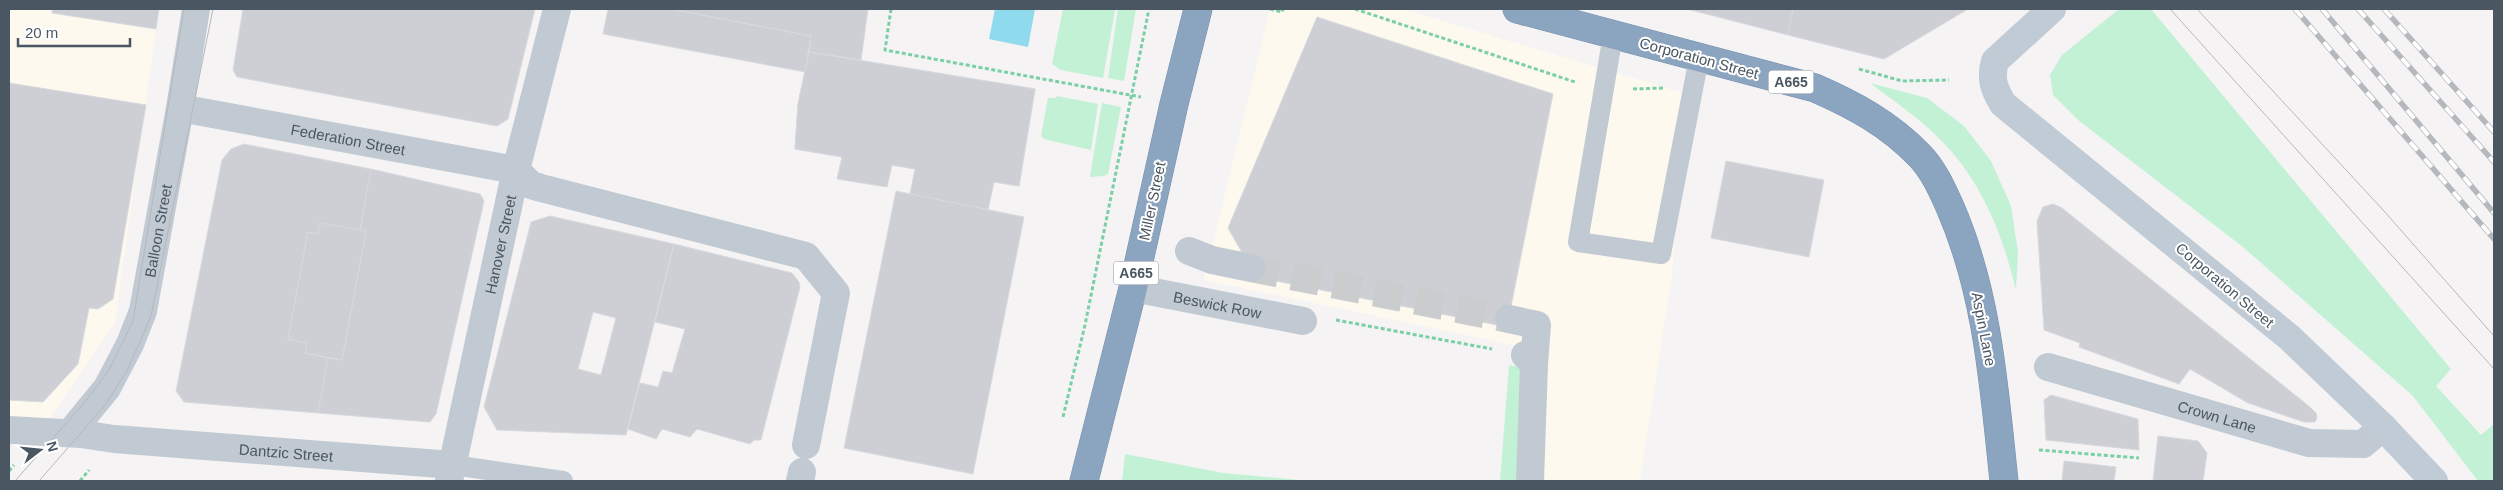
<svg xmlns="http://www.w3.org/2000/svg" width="2503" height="490" font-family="Arial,sans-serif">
	<rect width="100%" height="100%" fill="#f5f3f3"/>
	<g fill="#fdf9ef">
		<path d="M9,9H159L115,323L40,432L9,430Z"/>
		<path d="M1270,9H1403L1686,94L1672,275L1640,481H1515L1518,346L1204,280Z"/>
	</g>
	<g fill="#c3f1d5">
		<path d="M1063,9L1115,10L1103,78L1061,70L1052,64Z"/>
		<path d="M1118,9H1136L1124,81L1108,78Z"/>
		<path d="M2119,9H2151L2451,369L2436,386L2481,435L2494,424V481H2478L2413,396L2243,247L2078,120L2053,95L2050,75L2062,55Z"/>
		<path d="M1870,83L1927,98L1964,126L1991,161L2011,206L2018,252L2016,290C2004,240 1986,192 1952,152C1929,125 1898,104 1870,83Z"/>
		<path d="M1057,96L1098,104L1091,150L1044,139L1041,136L1048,98H1056Z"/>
		<path d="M1102,103L1121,107L1108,174L1104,176L1090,177Z"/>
		<path d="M1509,365L1524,368L1519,481H1500Z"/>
		<path d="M1125,454L1223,473L1310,481H1122Z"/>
	</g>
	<path fill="#90daee" d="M995,9H1035L1028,47L989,39Z"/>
	<g fill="#cdcfd5" stroke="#d7d9de" fill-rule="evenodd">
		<path d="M52,9H159L156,29L52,13Z"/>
		<path d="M243,9H535L508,119L497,126L237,77L233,70Z"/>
		<path d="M608,9H671L811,36L805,72L603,34Z"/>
		<path d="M671,9H868L861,60L809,52L811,36Z"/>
		<path d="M1687,9H1793L1788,35Z"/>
		<path d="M1793,9H1968L1884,59L1788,35Z"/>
		<path d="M1317,17L1553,94L1507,327L1256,277L1228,228Z"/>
		<path d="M809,52L1035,89L1019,186L795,149L798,104Z"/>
		<path d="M809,52L1035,89L1019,186L994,182L988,210L910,194L915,169L892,165L887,187L837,179L842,157L795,149L798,104Z"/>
		<path d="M9,83L146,105L113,299L98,309L89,308L78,364L43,402L9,400Z"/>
		<path d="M244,144L371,169L360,230L320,223L318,234L308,232L288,339L307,343L305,353L328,358L318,413L184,402L176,391L222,160L231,149Z"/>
		<path d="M1726,161L1824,180L1809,257L1711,238Z"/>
		<path d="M371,169L480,194L484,201L436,414L430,422L318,413L328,358L342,360L366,231L360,230Z"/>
		<path d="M896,191L1024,217L973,474L844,448Z"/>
		<path d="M2053,204L2062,208L2310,407L2316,413L2317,418L2315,422H2304L2248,403L2190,369L2179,384L2079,347L2080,343L2044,330L2037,221L2043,207Z"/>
		<path d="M550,216L674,244L626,435L497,430L484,407L531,222ZM593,312L616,318L601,375L578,369Z"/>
		<path d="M320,223L366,231L342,360L305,353L307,343L288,339L308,232L318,234Z"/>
		<path d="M674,244L792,273L799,282L800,287L761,440H754L750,444L697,429L690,437L662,429L656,439L628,429L640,383L658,387L663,371L672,373L685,329L655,322Z"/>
		<path d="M2051,395L2138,419L2139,450L2046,440L2044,400Z"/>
		<path d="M2158,436L2198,441L2207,453L2203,481H2153Z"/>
		<path d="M2064,461L2116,467L2114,481H2062Z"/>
	</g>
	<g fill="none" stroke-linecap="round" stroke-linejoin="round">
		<path stroke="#caccce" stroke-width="28" stroke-dasharray="28 14" stroke-linecap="butt" d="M1251,268L1509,319"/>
		<defs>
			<g id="highway">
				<path d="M1517,9L1815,88C1854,105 1889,124 1919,155C1933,169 1942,189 1950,207C1988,294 1994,388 2004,481"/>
				<path d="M1084,481L1133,288L1174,104L1198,9"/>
			</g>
		</defs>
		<use href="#highway" stroke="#7690ad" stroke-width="29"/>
		<g stroke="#7ad0a6" stroke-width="3" stroke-dasharray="4 2.5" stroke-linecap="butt">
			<path d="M891,9L885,50L1141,97"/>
			<path d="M1270,9L1282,12L1283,9"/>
			<path d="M1355,9L1575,82"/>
			<path d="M1859,69L1902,81L1949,80"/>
			<path d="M1633,89L1664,88"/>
			<path d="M1336,320L1492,349"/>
			<path d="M1063,417L1085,325L1149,9"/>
			<path d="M2039,450L2139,458"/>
			<path d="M9,471L14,465"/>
			<path d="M80,481L89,470"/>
		</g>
		<g stroke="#c1cad2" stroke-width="20">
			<path d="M1613,35L1578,242L1661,254L1699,58"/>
			<path d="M453,465L563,481"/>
		</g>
		<g stroke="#c1cad2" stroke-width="28">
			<path id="s1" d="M180,108L516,170L531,185L541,188L806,256L836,293L806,445"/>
			<path d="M1189,251L1212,260L1251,268"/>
			<path id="s2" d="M1133,288L1303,321"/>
			<path d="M1509,319L1537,325L1534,364"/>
			<path d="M1525,355L1534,364L1530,481"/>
			<path id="s3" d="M2048,367L2309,443L2363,444L2383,427"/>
			<path id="s4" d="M9,430L81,434L114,439L453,465"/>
			<path id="s5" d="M70,433L107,388L130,344L143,311L180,108L196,9"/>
			<path id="s6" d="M449,481L516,170L557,9"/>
			<path d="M800,481L802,472"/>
		</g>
		<path stroke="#c1cbd6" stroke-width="28" d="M2052,9L1995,61C1990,79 1994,89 2003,104L2290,338L2383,427L2434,481"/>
		<use href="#highway" stroke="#8ba5c1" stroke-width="28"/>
		<g stroke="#b5b8bd" stroke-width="1">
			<path d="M2170,9L2494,369"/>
			<path d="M2197,9L2384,211L2494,336"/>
			<path d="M15,481L86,401L109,370L133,321L184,9"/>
			<path d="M39,481L106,404L128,369L151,316L213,9"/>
		</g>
		<defs>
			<g id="rail">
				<path d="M2295,9L2494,239"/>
				<path d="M2322,9L2494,213"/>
				<path d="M2358,9L2494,162"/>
				<path d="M2384,9L2494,132"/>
			</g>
		</defs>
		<use href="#rail" stroke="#b5b8bd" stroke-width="5.5"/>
		<use href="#rail" stroke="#fff" stroke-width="4" stroke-dasharray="11" stroke-linecap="butt"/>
	</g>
	<g text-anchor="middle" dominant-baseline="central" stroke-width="4" stroke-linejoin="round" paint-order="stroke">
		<g fill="#fff" stroke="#808990" stroke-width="1">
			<rect x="1768.5" y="70.5" width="45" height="23" rx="4"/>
			<rect x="1113.5" y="261.5" width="45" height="23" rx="4"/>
		</g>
		<g font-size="14" font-weight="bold" fill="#4a5661">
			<text x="1791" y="82">A665</text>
			<text x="1136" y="273">A665</text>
		</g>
		<g font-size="15" fill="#4a5661" stroke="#fff">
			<text transform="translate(1699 58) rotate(15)">Corporation Street</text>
			<text stroke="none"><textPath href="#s1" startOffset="171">Federation Street</textPath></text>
			<text transform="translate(1152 201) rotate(-78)">Miller Street</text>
			<text stroke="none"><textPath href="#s5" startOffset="225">Balloon Street</textPath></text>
			<text stroke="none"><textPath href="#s6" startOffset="242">Hanover Street</textPath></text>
			<text transform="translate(2225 285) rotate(40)">Corporation Street</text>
			<text stroke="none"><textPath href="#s2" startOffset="86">Beswick Row</textPath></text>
			<text transform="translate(1984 329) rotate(79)">Aspin Lane</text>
			<text stroke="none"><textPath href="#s3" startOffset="176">Crown Lane</textPath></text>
			<text stroke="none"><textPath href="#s4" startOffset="278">Dantzic Street</textPath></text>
		</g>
	</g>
	<rect width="2503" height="490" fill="none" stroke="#4a5661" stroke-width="20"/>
	<g transform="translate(40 450) rotate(74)" stroke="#ffffff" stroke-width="4" paint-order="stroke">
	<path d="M0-4L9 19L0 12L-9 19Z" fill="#4a5661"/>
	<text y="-8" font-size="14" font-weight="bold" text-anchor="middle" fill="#4a5661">N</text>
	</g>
	<path d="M18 38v8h112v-8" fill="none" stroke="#4a5661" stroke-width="2.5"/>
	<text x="25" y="38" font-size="15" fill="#4a5661" stroke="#ffffff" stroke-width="4" paint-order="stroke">20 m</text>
</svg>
